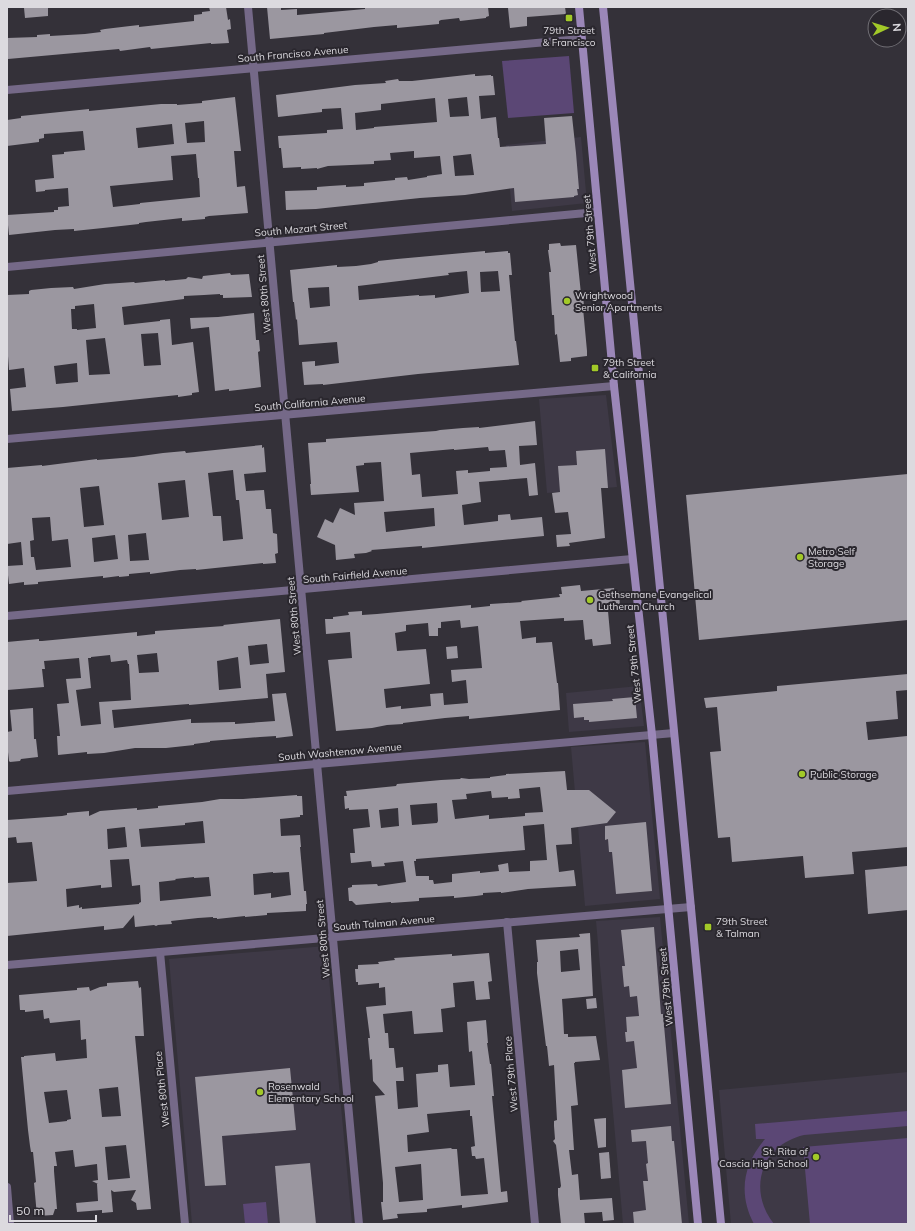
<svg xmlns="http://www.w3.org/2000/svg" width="915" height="1231" font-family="Mulish,sans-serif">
	<rect width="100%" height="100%" fill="#343139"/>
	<g fill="#3e3946">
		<path d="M581,137L587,203L512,211L506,145Z"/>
		<path d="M606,395L617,487L547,493L539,399Z"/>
		<path d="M639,686L644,726L569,732L566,693Z"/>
		<path d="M645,742L660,899L585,906L571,747Z"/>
		<path d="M660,917L689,1224H623L596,921Z"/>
		<path d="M326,946L352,1224H192L169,959Z"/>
		<path d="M908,1072V1224H731L719,1090Z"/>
	</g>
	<g fill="#5b4775">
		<path d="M569,56L574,113L508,118L502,61Z"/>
		<path d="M908,1111V1126L804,1135C761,1145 747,1190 774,1224H754C738,1194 743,1164 765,1139H756L755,1124Z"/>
		<path d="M908,1138V1223L894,1224H810L803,1147Z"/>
		<path d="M266,1202L268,1224H245L243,1204Z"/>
	</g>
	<g fill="#9b97a0" fill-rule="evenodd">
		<path d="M37,7H48V16L25,18L24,8Z"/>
		<path d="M209,7H226L228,20L230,19L231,29L227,30L229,43L211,44V43L151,49L150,47L120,51L119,49L8,59L7,38L37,37V35L50,34V36L85,34L101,32L100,30L105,29L130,26L139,25V27L194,21V15L202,14V12L210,11Z"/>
		<path d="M267,7H281V10L297,9V15L365,9V7H488L489,16L486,17V18L460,21L459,18L441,20L439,21V24L397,28V25L374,27L324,33V34L270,39Z"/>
		<path d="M565,7L566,14L527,17V26L510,28L508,8Z"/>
		<path d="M475,74V76H477L491,75V76H493L495,95L479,96L481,119L496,117L498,138H499L500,147L546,144L544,118L572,116L576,153L579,189H577L578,195L574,196V197L515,202L514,188L465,195L420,198L316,209L286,210L285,191L317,190V187L330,186L346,185V187L364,186V183L395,180V178L407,177L408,180L427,177V176L442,174L440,156L414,158V151L390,153L391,160L374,161V164L328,166L317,169V168L301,169V167L283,168L281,148H279L278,136L327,133V130L343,129L341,108L322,109V112L278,117L276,95L355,85L386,83L385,81L398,79L399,81H412ZM467,97L469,116L450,117L448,99ZM435,98L437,122L374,127V128L356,130L355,113L381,110V104ZM471,154L474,175L455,176L453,156Z"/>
		<path d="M235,97L241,151H234L237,187L245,186L248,213L209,216L205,217V219L182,221V218L146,222L139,223V224L103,228L74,231V229L55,230L9,235L7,215L54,212V210H58V207L69,206L68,188L45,190V191L36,192L35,180L54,178L52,155L64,154V152L85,150L83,131L44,134V138L39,139V142L7,146V120L21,118V116L89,109V111L161,104H177V105L202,103V101ZM204,121L205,142L187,143L185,123ZM172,124L174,144L138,148L136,128ZM196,154L198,178H199L200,197L140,203V204L113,207L110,186L173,180L171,156Z"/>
		<path d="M560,243L561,246L576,245L581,294H583L584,307L583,308L587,351V356L571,358V361L560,362L557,334L555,335L554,315H552L549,272H551L548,250H549V244Z"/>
		<path d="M485,251V253L508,251V253H510L512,275H509L515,341H516L519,365L418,374L323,385V384L304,385L302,362L315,361V366L339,363L337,342L299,345L297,319L296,320L294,302H293L290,270L337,265V267L356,266L371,264L378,262V261L397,259ZM467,271L469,293L435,298V295L419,296V295L359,300L358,286L449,275L448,273ZM498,271L500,291L481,292L480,272ZM329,287L330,306L310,308L308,288Z"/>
		<path d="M230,273L231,275L249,274L252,297L223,298V295H220V294L204,295L184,296V299L122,307L124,325L160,321V320L170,319L172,345L193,342L199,392L192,393V395L178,397V395L63,407L12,411L10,389L26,387L24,368L9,370L7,342V295L29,294V291L31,290L51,288L73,287L74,289L105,284L134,282L135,283L165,280V281L186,279L188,277L202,279L203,276ZM94,304L96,328L77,330V329H72L71,309H75V306ZM158,333L161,365L144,366L141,334ZM105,338L110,374L89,375L86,340ZM77,363L78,382L56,384L54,366Z"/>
		<path d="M254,313L256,340H259L260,351L258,352L261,387L229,391V389L215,391L209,327L191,329L190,318L218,317Z"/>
		<path d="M535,421L537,445L519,446L520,465L535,463L538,495L529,496L527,478L479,482L481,502L462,505L464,525L498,521V515L510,514L511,520L542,517L544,536L422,548V546L371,550L372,551L366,553L354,554L355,558L336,560L335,545L317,537L325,519L333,523L340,508L355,515L354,503L384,501L381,462L364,463V465L356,466L359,492L311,495L310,484H311L308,443L326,442V439L436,431L440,430L463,428L479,427V428ZM488,447L489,451L505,450L507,467L490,468V471L468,473V470L456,471L458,494L422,497L420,474L412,475L410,453L454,449V450ZM434,508L435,526L386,532L384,512Z"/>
		<path d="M262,445V448L264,447L266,472L244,474L246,491L264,490L266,509H271L273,533L277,534L278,553L275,554L276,563L263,564V563L196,570V569L180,570L150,574V572L129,574V576L119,577V576L103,578V576L38,582V584L24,585V582L9,584L7,566L23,565L21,542L7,544V468L42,465V466L97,459V460L134,457L163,453L185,451L186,453ZM233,470L236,500H239L243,539L223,541L221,516H213L208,473ZM185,480L189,517L162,520L158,483ZM99,486L104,525L84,527L80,488ZM50,517L52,541L68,539L71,567L36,570L34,557H31L30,541L34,540L32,518ZM146,533L149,560L130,561L128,535ZM115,535L118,559L94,562L92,538Z"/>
		<path d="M605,449L608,488H601L605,538L569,543L570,546L557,547L556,535L571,534L568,512L555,513L552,493L560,492L558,466L577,465L576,451Z"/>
		<path d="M908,474V620L699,640L686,495Z"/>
		<path d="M580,585L581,591L614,588L615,592L619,591L620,607H616L617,610L608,611L611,644L593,646L592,639L585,640L583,620L564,621V618L520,621L522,639L536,637V643L552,642L557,683H558L560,710L469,719V716L445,718L403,723V724L387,725L372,728L336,731L328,660L352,658L350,632L326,634L325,619H333V617L349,615L348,612L362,611V615L377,614L471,605V608L490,606V604L522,602L521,601L560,597L559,594H562L561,587ZM460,620L461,628L478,626L482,668L451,670L452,682L466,680L468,703L444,705L443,693L430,694L431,706L401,709V706L386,708L384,689L430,684L426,649L397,651L395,633L406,631V625L428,623L429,636H438V628H441V622Z"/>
		<path d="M280,619L285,672L266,674L268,698L189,705V704L112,710L114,728L191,719V723L235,722V724L275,721L272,694L286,693L293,736L276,738V736L260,737L210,741V742L194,744V745L166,748H135L104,753L87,754V752L58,755L57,736H60L57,704L69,703L66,679L81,678L79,658L44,661L45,669H42L44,687L7,690V642L39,639V641H42L137,632V636L155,634V631L224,626L223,625ZM267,644L269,663L250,665L248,646ZM157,653L159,672L139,673L137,655ZM110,655L111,662L127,660L128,664H129L131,700L99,702L101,724L81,726L76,690L91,688L88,658H91V657ZM238,657L241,688L219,690L217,661Z"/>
		<path d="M457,646L458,658L447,659L446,647Z"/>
		<path d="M908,674V690L896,691L898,719L866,722L868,740L907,736L908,847L852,852L854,874L805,878L803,856L732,862L730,837L718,838L710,752L721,751L717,707L706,708L704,698L777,691V686Z"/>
		<path d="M635,697L637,718L589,722V720H584V717L574,718L573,704L613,701L612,699Z"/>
		<path d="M33,708L34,739H36L38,757L21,759L20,761L10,762L9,761L7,743V732L12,731L10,710Z"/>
		<path d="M565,771L567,790H589L616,812L607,823L571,828L572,844L556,845L559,872L574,870L576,886L528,889L501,893V892L483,893V895L476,896L454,898V896L419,898V901L391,903V902L356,905L352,901H349L348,888L352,887V885L377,884L378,886L406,882L403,861L384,863L385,866L372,867L371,861L351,863L350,853H355L353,829L370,827L368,809L349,810V808L345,809L344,796H347L346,791L396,786L397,784L441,780L460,779L461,778L469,779L490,778V777L506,775V774ZM540,787L543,812L525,813V816L489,819V815L455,819L452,800L467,799L466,794L491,791L492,798L508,797V799L520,798L519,789ZM437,803L438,821L437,823L412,825L410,805ZM398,808L399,826L381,828L379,810ZM544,824L547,860L530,861V871L509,872L508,863L498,865L499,871L480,873V871L452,874V882L434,884L433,880H429V876H416L414,861H416V859L525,850L523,826Z"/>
		<path d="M297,795V796H302L303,815H300V817L280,819L281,836L300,835L301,847H300L304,891H306L307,904H306V911L267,913V915L245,917V916L217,919V918H213V917L198,918L171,921L172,924L158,925L156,926L154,925L135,927L134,915L123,928L104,930V926L7,936V883L37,881L32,842L17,843L16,837L7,838V820L62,816L67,815V813L89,811V816L100,811L137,808V810L158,808V806L202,802L220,799H243ZM203,821L205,843L141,847L139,829L185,825V823ZM125,827L127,847L108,849L107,829ZM129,859L132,886L140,885L141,902L139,903V904L82,909V907L79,908V905L67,907L66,889L101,885V888L112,887L110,860ZM273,872V873L289,872L291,895L271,898V893L254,895L253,874ZM194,877V878L209,877L211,896L160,901L159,882L176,880L175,879Z"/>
		<path d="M646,822L652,891L616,894L612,852H609L608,839L605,840V826Z"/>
		<path d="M907,866L908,910L868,914L865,870Z"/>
		<path d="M654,927L661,1014H663L671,1104L625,1108L622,1070L637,1068L634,1041L626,1042L625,1032H627L626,1017L639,1016L637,996L630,997L629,986L624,987L622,966H625L621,930Z"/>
		<path d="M590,933L593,996L562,999L563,1014L564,1034H568V1037L596,1036L600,1060L575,1062V1063H574L578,1105L571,1106L574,1150H569L572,1175L578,1174L580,1200L612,1198L614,1220L603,1221L602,1212L584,1213L585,1224H561L558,1195V1188H560L561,1186L556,1145L553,1141L555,1139L554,1126V1121L557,1120L554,1065L549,1066L547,1046H546L537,973V962H538L536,940L580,937L579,934ZM578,949L580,970L561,972L560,951Z"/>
		<path d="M489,953L492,981L488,982L490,999L476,1000L474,981L453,983L455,1007L441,1009L443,1032L414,1034L412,1011L383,1014L385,1033H388L389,1048H394L396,1068L403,1067L404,1081H396L398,1109L418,1107L416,1074L438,1072V1065L448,1064L450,1087L475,1085L472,1051L469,1052L467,1022L486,1020L488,1043H487L490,1064H491L494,1096H492L501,1192L507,1191L508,1202L462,1208V1205L427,1209V1212L397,1214L398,1218L383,1220L381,1202H383V1183L375,1096L385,1095L373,1081L372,1059L370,1060L368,1038H370L366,1007L386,1005L385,987L379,988V983L358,985V982H356L355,969H358V965L379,964L378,962L395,960L394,958L452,954V956ZM470,1110V1116H472L475,1146L471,1147L472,1156H475L476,1159L484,1158L488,1194L461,1196L457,1149H452L451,1148L408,1152L407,1135L429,1132L427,1114ZM421,1164L423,1200L399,1202L395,1167Z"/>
		<path d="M138,981L139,988L141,987L144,1036H135L151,1209L137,1210L136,1203L131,1200L136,1190L114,1192L111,1190L113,1212L102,1213V1210L77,1212L76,1203L98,1201L97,1184H98L92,1181L98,1180L97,1164L75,1167L73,1150L55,1152L57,1166H54V1171L57,1209H55L53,1215L37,1216L34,1183L36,1182L33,1152H31L30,1146L28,1130L21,1057H24V1056L55,1053L56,1061L87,1058L86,1039L81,1040L80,1020L50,1023L49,1018L44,1019L43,1010L25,1012V1010H20L19,995L77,990V988L89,987L90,991L100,987L107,986V983ZM118,1087L121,1116L102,1117L99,1089ZM67,1090L71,1119L67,1120V1121L49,1123L44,1092ZM126,1145L130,1178L108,1180L105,1147Z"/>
		<path d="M596,998L597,1008L587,1009L586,999Z"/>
		<path d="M290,1068L296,1130L222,1136L226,1185L205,1186L195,1077Z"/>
		<path d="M606,1118V1147L598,1148L594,1119Z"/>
		<path d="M671,1126L672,1141H674L676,1161L682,1224H634L633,1212L646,1210L643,1181H648L646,1164L648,1163L646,1141L632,1142L631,1130Z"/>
		<path d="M609,1152L611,1178L601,1179L599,1153Z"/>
		<path d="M310,1163L316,1224H280L275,1166Z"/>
	</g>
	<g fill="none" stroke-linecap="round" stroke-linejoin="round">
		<g stroke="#756988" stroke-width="8">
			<path d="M248,7L359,1224"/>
			<path d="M7,90L581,39"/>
			<path d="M7,267L597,212"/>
			<path d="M7,439L614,386"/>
			<path d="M7,616L632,559"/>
			<path d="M7,791L674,733"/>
			<path d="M507,922L535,1224"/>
			<path d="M160,952L185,1224"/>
			<path d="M7,965L691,907"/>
			<path d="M7,1187L10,1224"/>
		</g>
		<g stroke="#9b87b8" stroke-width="8">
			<path d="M579,7L614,386L652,735L698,1224"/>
			<path d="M603,7L679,782L721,1224"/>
		</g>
	</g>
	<g fill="#a2c928" stroke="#2a272e" stroke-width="1.5">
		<rect x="565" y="14" width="8" height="8" rx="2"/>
		<circle cx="567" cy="301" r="4"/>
		<rect x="591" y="364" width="8" height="8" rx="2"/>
		<circle cx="800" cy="557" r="4"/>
		<circle cx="590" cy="600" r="4"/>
		<circle cx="802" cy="774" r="4"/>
		<rect x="704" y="923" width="8" height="8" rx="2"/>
		<circle cx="260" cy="1092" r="4"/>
		<circle cx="816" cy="1157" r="4"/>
	</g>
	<g text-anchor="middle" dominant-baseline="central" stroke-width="4" stroke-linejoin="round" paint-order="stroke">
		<g font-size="10" fill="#dcdadf" stroke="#2a272e" text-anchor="start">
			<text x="569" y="30" text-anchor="middle">79th Street<tspan x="569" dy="12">&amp; Francisco</tspan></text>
			<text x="575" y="295">Wrightwood<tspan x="575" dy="12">Senior Apartments</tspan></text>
			<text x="603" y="362">79th Street<tspan x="603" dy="12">&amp; California</tspan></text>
			<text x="808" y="551">Metro Self<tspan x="808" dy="12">Storage</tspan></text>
			<text x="598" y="594">Gethsemane Evangelical<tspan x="598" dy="12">Lutheran Church</tspan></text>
			<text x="810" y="774">Public Storage</text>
			<text x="716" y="921">79th Street<tspan x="716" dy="12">&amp; Talman</tspan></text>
			<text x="268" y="1086">Rosenwald<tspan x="268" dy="12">Elementary School</tspan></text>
			<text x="808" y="1151" text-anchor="end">St. Rita of<tspan x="808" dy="12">Cascia High School</tspan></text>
		</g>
		<g font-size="10" fill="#dcdadf" stroke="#2a272e">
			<text transform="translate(293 54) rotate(-5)">South Francisco Avenue</text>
			<text transform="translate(301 229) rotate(-5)">South Mozart Street</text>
			<text transform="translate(590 234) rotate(-95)">West 79th Street</text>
			<text transform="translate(264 294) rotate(-95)">West 80th Street</text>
			<text transform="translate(310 403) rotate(-5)">South California Avenue</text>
			<text transform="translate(355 575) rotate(-5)">South Fairfield Avenue</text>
			<text transform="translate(294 616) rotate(-95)">West 80th Street</text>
			<text transform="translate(634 664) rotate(-96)">West 79th Street</text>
			<text transform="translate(340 752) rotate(-5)">South Washtenaw Avenue</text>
			<text transform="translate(384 923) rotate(-5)">South Talman Avenue</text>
			<text transform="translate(323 939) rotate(-95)">West 80th Street</text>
			<text transform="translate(666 987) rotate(-95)">West 79th Street</text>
			<text transform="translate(511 1074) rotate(-95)">West 79th Place</text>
			<text transform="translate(162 1089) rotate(-96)">West 80th Place</text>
		</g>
	</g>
	<rect width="915" height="1231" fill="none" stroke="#dcdadf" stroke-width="16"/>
	<g transform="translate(887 28) rotate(86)"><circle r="19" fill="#2a272e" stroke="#716f75"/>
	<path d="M0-3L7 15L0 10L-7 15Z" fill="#a2c928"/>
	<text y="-6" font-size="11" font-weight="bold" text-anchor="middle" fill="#dcdadf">N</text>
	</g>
	<path d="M10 1215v6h86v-6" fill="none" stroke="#dcdadf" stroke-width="2"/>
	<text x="16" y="1215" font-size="12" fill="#dcdadf" stroke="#2a272e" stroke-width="3" paint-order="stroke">50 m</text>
</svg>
